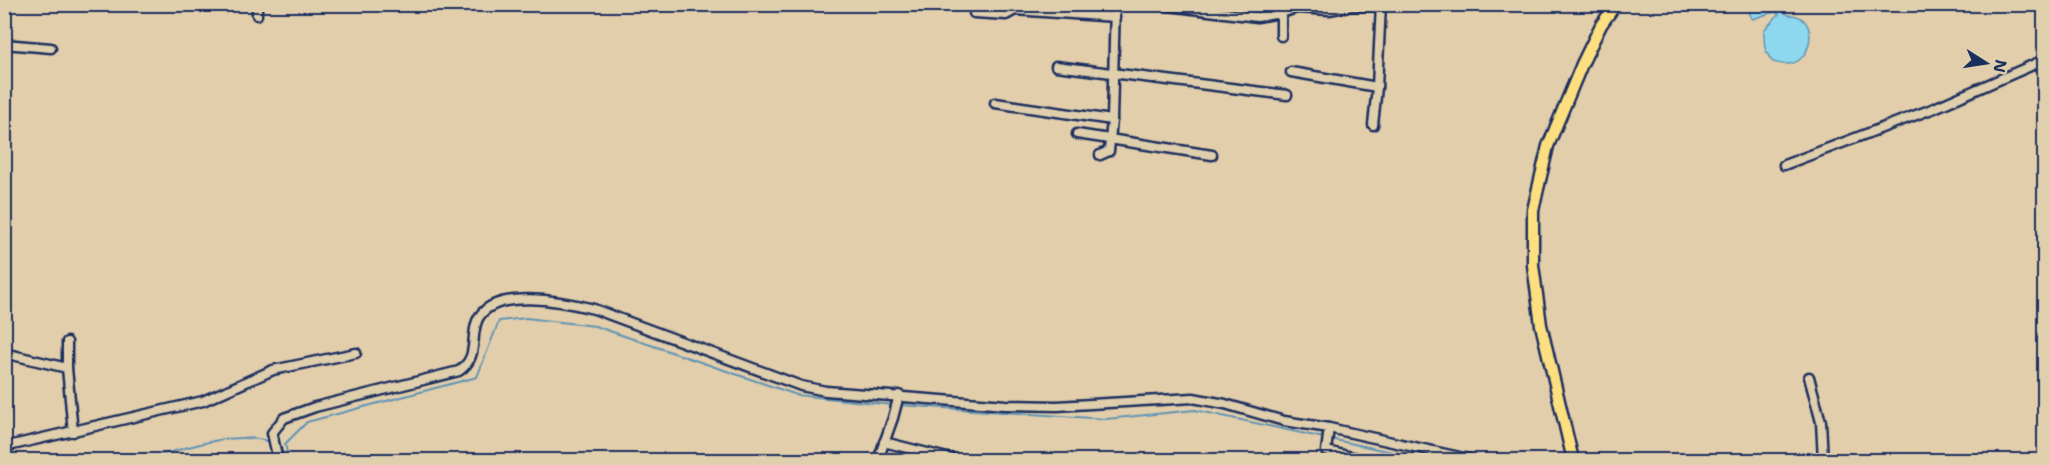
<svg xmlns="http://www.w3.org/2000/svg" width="2049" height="465" font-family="'Shantell Sans',sans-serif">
	<rect width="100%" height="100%" fill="#e3ceab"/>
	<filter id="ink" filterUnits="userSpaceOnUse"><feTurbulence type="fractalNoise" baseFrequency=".0167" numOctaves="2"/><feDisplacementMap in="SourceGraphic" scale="12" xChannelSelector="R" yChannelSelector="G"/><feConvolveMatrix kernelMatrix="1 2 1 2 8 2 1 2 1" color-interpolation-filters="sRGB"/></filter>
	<g filter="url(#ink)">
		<path fill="#8ed8ef" stroke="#6094b5" stroke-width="1.5" d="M1746,5H1792L1784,7L1782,10L1788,15C1820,13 1814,63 1788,64C1783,65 1778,63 1773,62C1764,52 1764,44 1764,30L1779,14L1774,12L1752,19Z"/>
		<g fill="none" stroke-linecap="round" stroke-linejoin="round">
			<g stroke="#6094b5" stroke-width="2">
				<path d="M899,405L1106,419L1195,410L1324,438"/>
				<path d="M1330,439L1430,460"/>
				<path d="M142,460C184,450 229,429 271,442"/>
				<path d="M289,460L285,444L307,422L477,377L499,321L526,318L595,326L797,395L893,405"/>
			</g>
			<defs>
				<g id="minor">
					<path d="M1152,4L1257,17L1281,13"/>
					<path d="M974,13L1006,15L1015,10L1115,17"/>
					<path d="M257,15V4"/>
					<path d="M1281,36V13L1297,8L1329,10L1351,6H1381"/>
					<path d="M4,44L51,48"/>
					<path d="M1056,66L1287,95"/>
					<path d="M1291,72L1377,87"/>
					<path d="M995,103L1112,120"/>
					<path d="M1373,125L1377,87L1381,4"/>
					<path d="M1077,134L1212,155"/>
					<path d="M1100,155L1109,151L1112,120L1115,4"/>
					<path d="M1784,165L1932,109L2044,60"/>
					<path d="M67,342V368"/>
					<path d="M4,353L67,368L73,432"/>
					<path d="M1809,377L1821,422L1823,460"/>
					<path d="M1329,428L1326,451L1366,460"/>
					<path d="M884,442L955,460"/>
					<path d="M4,447L203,401L273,370L356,353"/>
					<path d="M278,460L272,433L284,418L315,407L459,371C479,357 470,340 477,321C492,286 566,302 594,309L801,386L826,391L1006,405L1057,406L1193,398L1225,404L1284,421L1329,428L1473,460"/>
					<path d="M878,460L893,418L899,395"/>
				</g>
				<path id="major" d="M1573,460L1541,325L1533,265V210L1548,146L1582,64L1601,25L1616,4"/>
			</defs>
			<use href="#minor" stroke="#1b2f5e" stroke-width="13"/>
			<use href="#major" stroke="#1b2f5e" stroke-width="15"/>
			<use href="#minor" stroke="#e0cfad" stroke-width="8"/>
			<use href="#major" stroke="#fddf80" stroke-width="10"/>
		</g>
	</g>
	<rect width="2049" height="465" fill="none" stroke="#e0cfad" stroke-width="24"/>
	<rect x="12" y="12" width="2025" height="441" fill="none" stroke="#1b2f5e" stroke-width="2" filter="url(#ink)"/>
	<g transform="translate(1986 63) rotate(102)" stroke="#e0cfad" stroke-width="4.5" paint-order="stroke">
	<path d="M0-4.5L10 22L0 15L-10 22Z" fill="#1b2f5e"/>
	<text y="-9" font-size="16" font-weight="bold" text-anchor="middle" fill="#1b2f5e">N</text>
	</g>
</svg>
